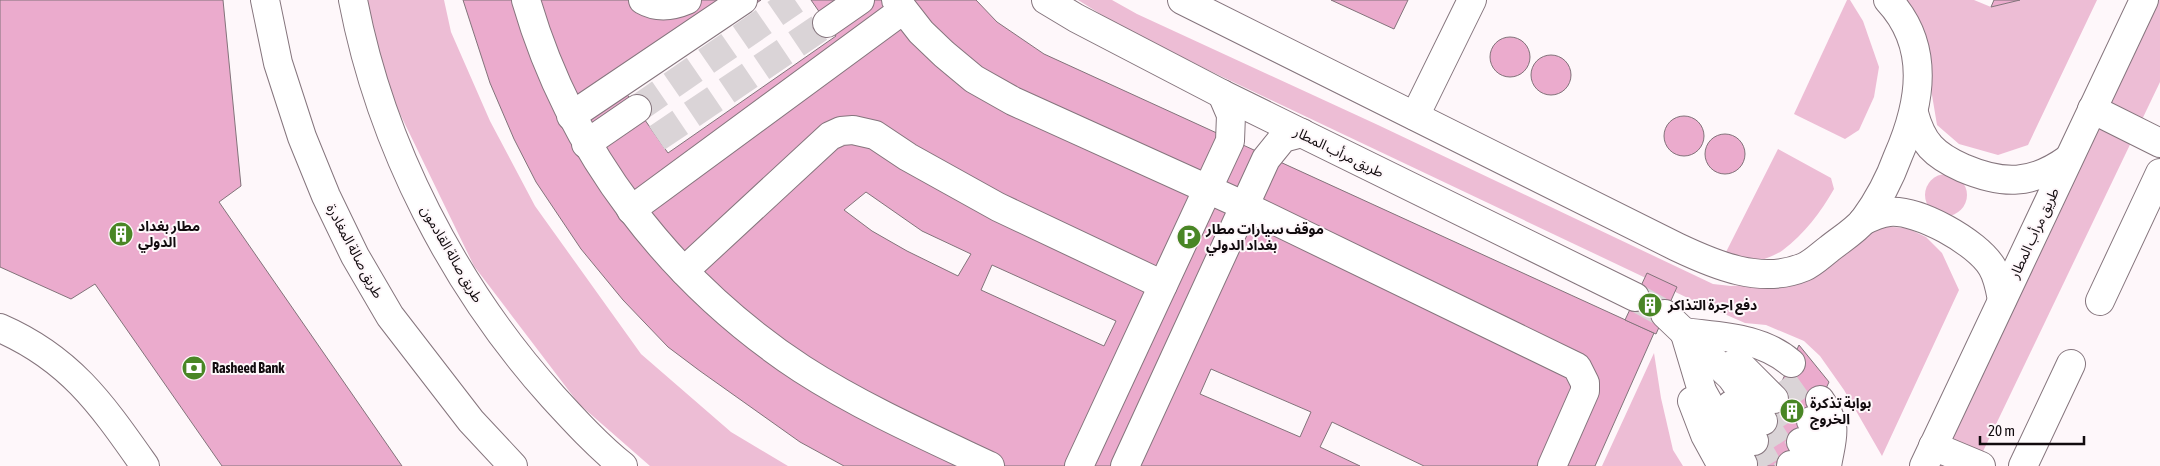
<svg xmlns="http://www.w3.org/2000/svg" width="2160" height="466" font-family="'Asap Condensed','Noto Sans Arabic',sans-serif">
	<rect width="100%" height="100%" fill="#fef7fa"/>
	<g fill="#edbdd5">
		<path d="M365,0H444L451,32L490,121L535,206L641,354L731,432L788,466H650L579,404L474,266L385,83Z"/>
		<path d="M1078,0H1112L1137,14L1378,125L1713,284L1731,286L1771,283L1878,226L1907,228L1926,237L1942,253L1959,290L1882,456L1844,390L1820,356L1804,341L1766,325L1745,323L1690,299L1208,70L1121,27Z"/>
		<path d="M1847,0H1850L1863,21L1879,67L1874,97L1859,130L1845,139L1794,114Z"/>
		<path d="M1883,0H1974L1991,7L2020,0H2097L2028,145L1998,155L1959,144L1937,125L1929,77Z"/>
		<path d="M2152,0H2160V82L1976,466H1933Z"/>
		<path d="M1778,149L1831,178L1834,189C1821,212 1804,234 1783,250C1775,256 1763,259 1754,263L1726,252Z"/>
		<circle cx="1946" cy="195" r="21"/>
		<path d="M1654,353L1661,398L1673,450L1683,466H1602Z"/>
	</g>
	<g fill="#ebabcd" stroke="#82737a" fill-rule="evenodd">
		<path d="M0,0H223L241,186L219,202L402,466H222L95,284L71,299L0,267Z"/>
		<path d="M463,0H761L626,93L668,153L836,36L811,0H976L997,22L1044,54L1654,333L1595,466H1424L1332,422L1320,447L1360,466H844L800,442L700,371L668,347L623,300L581,249L536,182L514,139L490,83ZM866,192L922,231L971,254L958,276L907,251L872,231L844,210ZM992,265L1116,321L1104,346L981,290ZM1211,369L1311,412L1300,437L1200,394Z"/>
		<path d="M1331,0H1408L1394,29Z"/>
		<path d="M1994,0H2020L1991,7Z"/>
		<circle cx="1510" cy="57" r="20"/>
		<circle cx="1551" cy="75" r="20"/>
		<circle cx="1684" cy="136" r="20"/>
		<circle cx="1725" cy="154" r="20"/>
		<path d="M1647,273L1677,287L1656,334L1625,320Z"/>
		<path d="M1799,345L1829,382L1790,466H1742Z"/>
	</g>
	<g fill="none" stroke-linecap="round" stroke-linejoin="round">
		<g stroke="#dad4d7" stroke-width="28" stroke-dasharray="28 14" stroke-linecap="butt">
			<path d="M637,109L795,0"/>
			<path d="M657,138L827,23"/>
			<path d="M1635,297L1665,314"/>
			<path d="M1782,380L1807,415"/>
			<path d="M1774,399L1801,442"/>
			<path d="M1763,421L1791,465"/>
			<path d="M1754,441L1768,466"/>
		</g>
		<defs>
			<g id="minor">
				<path d="M526,0C570,152 670,282 802,369C861,407 926,436 990,466"/>
				<path d="M643,0C657,8 673,6 687,0"/>
				<path d="M896,0L921,32L944,54L974,79L1013,101L1245,206L1577,367L1585,383V391L1552,466"/>
				<path d="M1046,0L1076,18L1222,94L1635,297"/>
				<path d="M1182,0L1677,247C1715,265 1761,285 1804,267C1813,263 1821,255 1829,249C1840,240 1855,231 1864,220C1878,201 1890,178 1898,156C1921,103 1931,46 1888,0"/>
				<path d="M827,23L860,0"/>
				<path d="M2092,109L2160,143"/>
				<path d="M1914,113C1922,143 1934,155 1963,168C2003,185 2032,185 2068,159"/>
				<path d="M571,116L743,0"/>
				<path d="M1415,116L1472,0"/>
				<path d="M586,144L637,109"/>
				<path d="M631,210L903,10"/>
				<path d="M1863,221C1871,217 1880,213 1889,212C1918,209 1977,242 1992,267C1998,277 2000,289 2002,300"/>
				<path d="M684,271L830,136L841,131L853,130L875,135L908,157L998,207L1163,285"/>
				<path d="M2100,301L2160,173"/>
				<path d="M1665,314L1731,377L1763,421"/>
				<path d="M0,328C71,359 102,405 145,466"/>
				<path d="M1684,332C1722,337 1761,337 1791,363"/>
				<path d="M1685,334L1702,391L1743,464"/>
				<path d="M1735,363L1742,367L1774,399"/>
				<path d="M1820,400C1839,427 1832,436 1827,466"/>
				<path d="M1692,401L1705,435L1722,466"/>
				<path d="M1731,405L1754,441"/>
				<path d="M1811,421L1829,450"/>
				<path d="M1801,442L1815,466"/>
				<path d="M1933,446L1981,466"/>
				<path d="M1791,465L1792,466"/>
				<path d="M1079,466L1230,141L1231,115L1222,94"/>
				<path d="M1125,466L1266,159L1283,138L1302,133"/>
				<path d="M2023,466L2071,364"/>
			</g>
			<g id="major">
				<path d="M265,0L278,63L302,137L326,196L355,256L390,316L471,421L513,466"/>
				<path d="M353,0C381,146 454,287 553,397C575,421 598,446 623,466"/>
				<path d="M1924,466L2144,0"/>
			</g>
		</defs>
		<use href="#minor" stroke="#85757d" stroke-width="30"/>
		<use href="#major" stroke="#85757d" stroke-width="30"/>
		<use href="#minor" stroke="#fff" stroke-width="28"/>
		<use href="#major" stroke="#fff" stroke-width="28"/>
	</g>
	<defs>
		<symbol id="building-disc" viewBox="-11 -11 22 22"><circle r="9.5" fill="#498625" stroke="#fef7fa"/><path d="M-4-6H4V6H1V3H-1V6H-4ZM-2.5-4.3h1.7v1.8h-1.7ZM.8-4.3h1.7v1.8H.8ZM-2.5-1h1.7V.8h-1.7ZM.8-1h1.7V.8H.8Z" fill="#fff"/></symbol>
		<symbol id="parking-disc" viewBox="-11 -11 22 22"><circle r="9.5" fill="#498625" stroke="#fef7fa"/><path d="M-3.5-5.5H1a3.5 3.5 0 0 1 0 7H-1V5.5H-3.5ZM-1-3.4V-.6H.8a1.4 1.4 0 0 0 0-2.8Z" fill="#fff"/></symbol>
		<symbol id="bank-disc" viewBox="-11 -11 22 22"><circle r="9.5" fill="#498625" stroke="#fef7fa"/><path d="M-6-4H6V4H-6ZM0-2.3a2.3 2.3 0 1 0 0 4.6a2.3 2.3 0 1 0 0-4.6Z" fill="#fff"/></symbol>
	</defs>
	<g fill-rule="evenodd">
		<use href="#building-disc" x="107" y="220" width="28" height="28"/>
		<use href="#parking-disc" x="1175" y="223" width="28" height="28"/>
		<use href="#building-disc" x="1636" y="291" width="28" height="28"/>
		<use href="#bank-disc" x="180" y="354" width="28" height="28"/>
		<use href="#building-disc" x="1778" y="397" width="28" height="28"/>
	</g>
	<g text-anchor="middle" dominant-baseline="central" stroke-width="4" stroke-linejoin="round" paint-order="stroke">
		<g font-size="14" fill="#110b0e" stroke="#fef7fa">
			<text transform="translate(1339 152) rotate(26)">طريق مرأب المطار</text>
			<text transform="translate(2034 233) rotate(-65)">طريق مرأب المطار</text>
			<text transform="translate(355 251) rotate(62)">طريق صالة المغادرة</text>
			<text transform="translate(452 254) rotate(60)">طريق صالة القادمون</text>
		</g>
		<g font-size="14" font-weight="bold" fill="#110b0e" stroke="#fef7fa" text-anchor="start">
			<text x="138" y="226">مطار بغداد<tspan x="138" dy="16">الدولي</tspan></text>
			<text x="1206" y="229">موقف سيارات مطار<tspan x="1206" dy="16">بغداد الدولي</tspan></text>
			<text x="1668" y="305">دفع اجرة التذاكر</text>
			<text x="212" y="368">Rasheed Bank</text>
			<text x="1810" y="403">بوابة تذكرة<tspan x="1810" dy="16">الخروج</tspan></text>
		</g>
	</g>
	<path d="M1980 436v8h104v-8" fill="none" stroke="#110b0e" stroke-width="2.5"/>
	<text x="1988" y="436" font-size="15" fill="#110b0e" stroke="#fef7fa" stroke-width="4" paint-order="stroke">20 m</text>
</svg>
